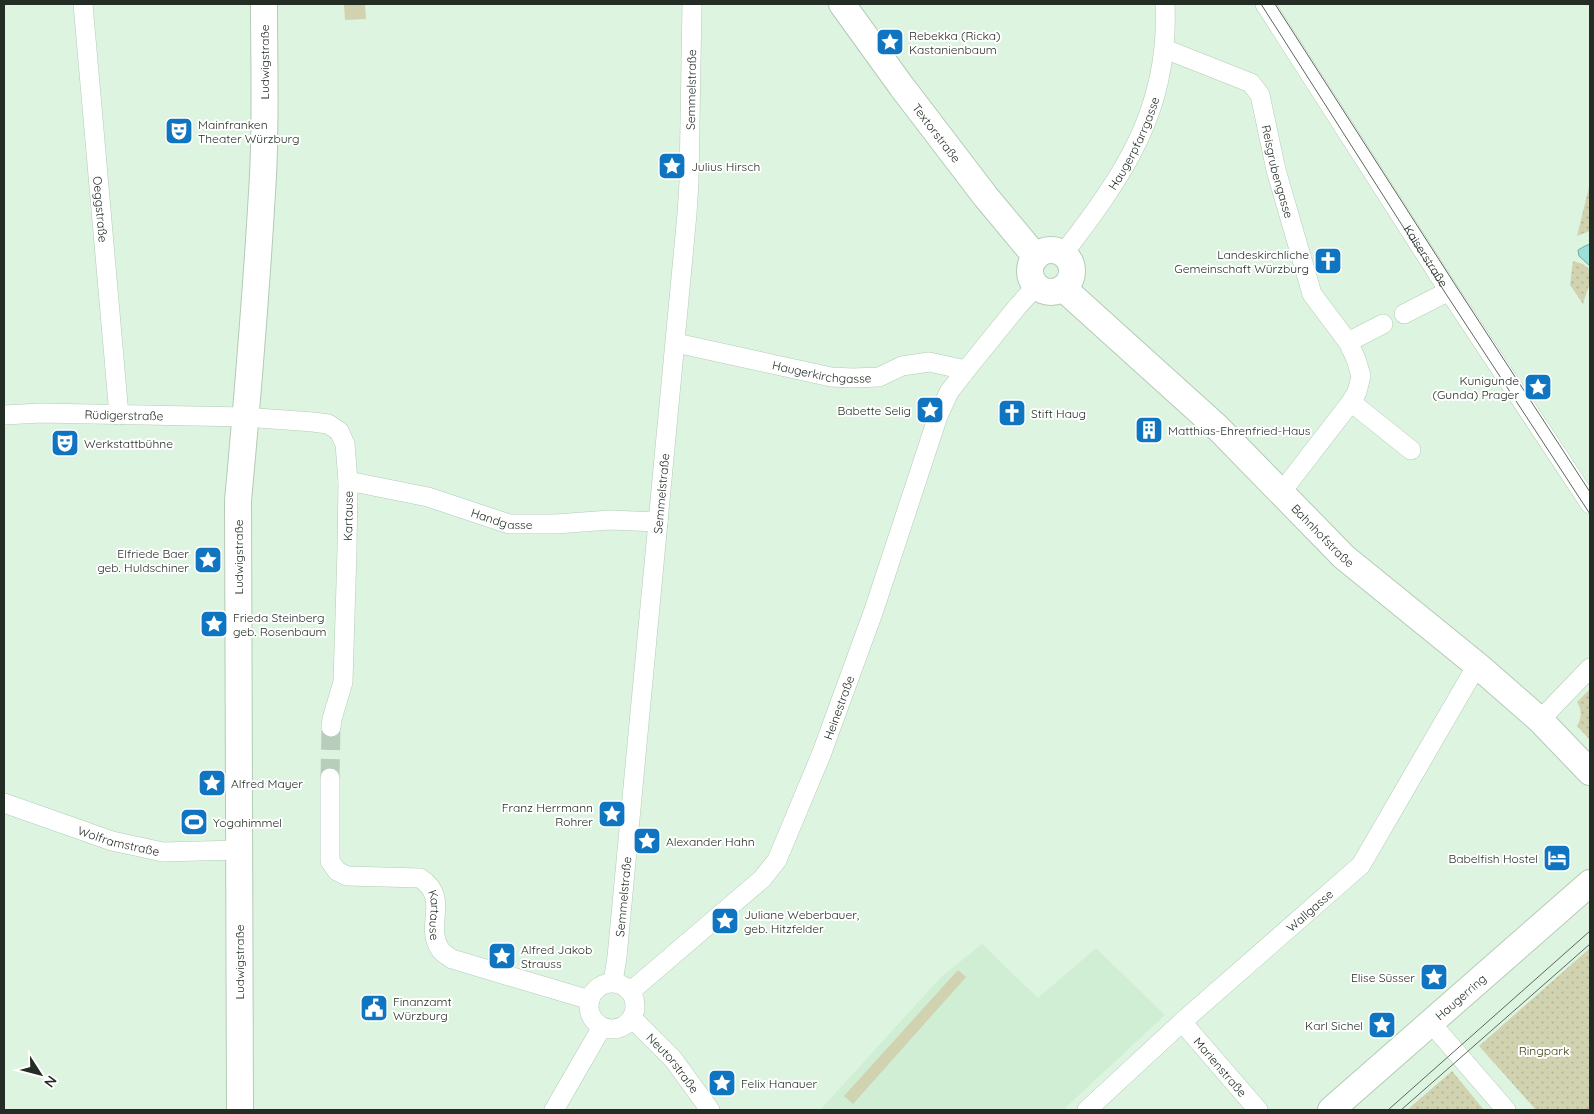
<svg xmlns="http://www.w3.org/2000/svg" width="1594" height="1114" font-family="Quicksand,sans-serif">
	<defs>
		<pattern id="park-dots" width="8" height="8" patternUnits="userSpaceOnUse" patternTransform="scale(1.25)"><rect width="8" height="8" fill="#d1d2b0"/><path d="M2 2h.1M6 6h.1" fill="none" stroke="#b3b597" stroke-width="1.8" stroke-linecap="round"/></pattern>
	</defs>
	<rect width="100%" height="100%" fill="#ddf5e0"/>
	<path fill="#cfeed3" d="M982,944L1038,998L1096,948L1165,1015L1063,1110H820L941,977Z"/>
	<g fill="#d1d2b0">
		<path d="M344,4H365L366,19L345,20Z"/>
		<path d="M958,970L966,977L853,1104L844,1096Z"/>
	</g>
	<g fill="url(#park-dots)">
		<path d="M1590,183V231L1577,236Z"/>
		<path d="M1573,261L1583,264L1590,270V282L1583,304L1570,285Z"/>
		<path d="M1590,689V740L1577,726C1582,717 1582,710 1577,702Z"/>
		<path d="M1590,948V1110H1536L1479,1046Z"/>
		<path d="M1452,1071L1484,1110H1407Z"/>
	</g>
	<path fill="#98e0d9" stroke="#75aaa3" d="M1590,244V266L1579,256L1578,250L1585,246Z"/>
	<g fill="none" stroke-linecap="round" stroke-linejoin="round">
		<path stroke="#b8cdbb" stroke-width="19" stroke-dasharray="19 9" stroke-linecap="butt" d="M330,778L331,727"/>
		<defs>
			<g id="street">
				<path id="s1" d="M83,4L119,415"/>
				<path id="s2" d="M1265,4L1449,291L1590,504"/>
				<path id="s3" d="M1165,49L1251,83L1260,95L1276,170L1312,294L1348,342L1356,359L1361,376L1357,392L1351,402L1280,494"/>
				<path id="s4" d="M1063,254C1124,175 1170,109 1165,4"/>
				<path d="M1404,314L1449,291"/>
				<path d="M1348,342L1383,324"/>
				<path id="s5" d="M676,343L831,377L853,378L879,377L902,366L929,362L966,370"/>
				<path d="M1351,402L1411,450"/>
				<path id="s6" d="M4,415L41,413L245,417L313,422L328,424L339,431L345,444L348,481L347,550L343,682L332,719L331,727"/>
				<path id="s7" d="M348,481L428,497L509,524H556L610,520L658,522"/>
				<path d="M1540,720L1590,668"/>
				<path id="s8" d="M330,778V861L337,871L347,876L420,878C451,898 424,925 440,949C442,953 448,956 452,959L590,1000"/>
				<path id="s9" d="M4,803L112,841L163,852L238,850"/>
				<path id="s10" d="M613,982L617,957L687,214L689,182L692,4"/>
				<circle cx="612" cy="1006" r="23"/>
				<path id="s11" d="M631,991L762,879L777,860L821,755L874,610L938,416L949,392L966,370L1018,306L1036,286"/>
				<path id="s12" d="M632,1018L673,1059L710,1110"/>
				<path id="s13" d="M1182,1022L1258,1110"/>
				<path d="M1431,1023L1506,1110"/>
				<path d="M554,1110L602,1027"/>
				<path id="s14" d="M1087,1110L1182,1022L1361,865L1477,665"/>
			</g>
			<g id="secondary">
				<path id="s15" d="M842,4L902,87L986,197L1036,257"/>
				<circle cx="1051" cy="271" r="21"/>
				<path id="s16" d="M1063,288L1218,428L1344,557L1477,665L1540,720L1590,772"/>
				<path d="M240,1110L238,501C248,392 257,283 263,175C266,118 264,61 264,4"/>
				<path id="s17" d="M1331,1110L1590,883"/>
			</g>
		</defs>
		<use href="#street" stroke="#b3cbb5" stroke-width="20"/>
		<use href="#secondary" stroke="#b3cbb5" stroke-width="28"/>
		<use href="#street" stroke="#fff" stroke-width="19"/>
		<use href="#secondary" stroke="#fff" stroke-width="26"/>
		<g stroke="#5b685c" stroke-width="1">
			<path d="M1261,4L1446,294L1590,514"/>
			<path d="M1275,4L1456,286L1590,492"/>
			<path d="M1388,1110L1590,931"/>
			<path d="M1401,1110L1590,944"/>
		</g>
	</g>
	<defs>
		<symbol id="sight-square" viewBox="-11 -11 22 22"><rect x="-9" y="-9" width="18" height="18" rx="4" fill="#1075c0" stroke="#fff"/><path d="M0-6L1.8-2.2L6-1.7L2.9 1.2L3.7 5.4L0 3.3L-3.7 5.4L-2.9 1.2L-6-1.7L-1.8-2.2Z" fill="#fff"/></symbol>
		<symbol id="theatre-square" viewBox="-11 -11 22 22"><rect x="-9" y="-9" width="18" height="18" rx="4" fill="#1075c0" stroke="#fff"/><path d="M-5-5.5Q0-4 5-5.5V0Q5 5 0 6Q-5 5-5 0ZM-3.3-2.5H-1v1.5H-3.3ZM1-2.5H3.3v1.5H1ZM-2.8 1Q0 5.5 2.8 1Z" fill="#fff"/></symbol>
		<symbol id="church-square" viewBox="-11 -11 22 22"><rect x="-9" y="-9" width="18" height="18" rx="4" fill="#1075c0" stroke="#fff"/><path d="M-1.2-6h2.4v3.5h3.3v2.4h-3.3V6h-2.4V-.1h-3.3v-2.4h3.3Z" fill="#fff"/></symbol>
		<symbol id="building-square" viewBox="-11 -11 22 22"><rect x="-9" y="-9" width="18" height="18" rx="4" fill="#1075c0" stroke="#fff"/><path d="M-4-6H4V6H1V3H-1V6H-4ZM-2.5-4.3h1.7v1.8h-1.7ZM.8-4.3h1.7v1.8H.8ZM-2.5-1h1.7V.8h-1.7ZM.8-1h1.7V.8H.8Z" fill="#fff"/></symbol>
		<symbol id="stadium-square" viewBox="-11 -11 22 22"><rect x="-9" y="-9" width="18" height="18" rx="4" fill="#1075c0" stroke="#fff"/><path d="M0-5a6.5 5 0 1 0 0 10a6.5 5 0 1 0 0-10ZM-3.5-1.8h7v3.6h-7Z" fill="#fff"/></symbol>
		<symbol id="hotel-square" viewBox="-11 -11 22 22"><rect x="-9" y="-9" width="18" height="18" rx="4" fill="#1075c0" stroke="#fff"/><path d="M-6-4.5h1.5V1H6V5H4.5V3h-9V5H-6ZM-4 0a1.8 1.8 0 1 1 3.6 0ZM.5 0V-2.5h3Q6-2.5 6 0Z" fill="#fff"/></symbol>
		<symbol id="civic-square" viewBox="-11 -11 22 22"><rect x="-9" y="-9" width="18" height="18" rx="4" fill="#1075c0" stroke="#fff"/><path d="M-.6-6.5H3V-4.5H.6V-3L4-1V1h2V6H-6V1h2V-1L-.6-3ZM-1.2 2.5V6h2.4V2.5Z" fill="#fff"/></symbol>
	</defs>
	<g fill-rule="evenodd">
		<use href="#sight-square" x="874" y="26" width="32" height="32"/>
		<use href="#theatre-square" x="163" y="115" width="32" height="32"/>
		<use href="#sight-square" x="656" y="150" width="32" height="32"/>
		<use href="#church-square" x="1312" y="245" width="32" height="32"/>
		<use href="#sight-square" x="1522" y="371" width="32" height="32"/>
		<use href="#sight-square" x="914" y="394" width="32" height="32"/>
		<use href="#church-square" x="996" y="397" width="32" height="32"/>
		<use href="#building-square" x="1133" y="414" width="32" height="32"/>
		<use href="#theatre-square" x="49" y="427" width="32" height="32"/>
		<use href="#sight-square" x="192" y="544" width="32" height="32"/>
		<use href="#sight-square" x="198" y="608" width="32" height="32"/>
		<use href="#sight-square" x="196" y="767" width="32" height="32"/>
		<use href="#sight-square" x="596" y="798" width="32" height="32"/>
		<use href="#stadium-square" x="178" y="806" width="32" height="32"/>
		<use href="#sight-square" x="631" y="825" width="32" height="32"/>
		<use href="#hotel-square" x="1541" y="842" width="32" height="32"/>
		<use href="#sight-square" x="709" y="905" width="32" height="32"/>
		<use href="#sight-square" x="486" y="940" width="32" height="32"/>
		<use href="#sight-square" x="1418" y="961" width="32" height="32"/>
		<use href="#civic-square" x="358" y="992" width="32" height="32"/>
		<use href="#sight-square" x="1366" y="1009" width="32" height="32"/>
		<use href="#sight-square" x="706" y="1067" width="32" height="32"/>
	</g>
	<g text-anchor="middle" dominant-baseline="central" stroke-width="4" stroke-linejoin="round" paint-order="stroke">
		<g font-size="12" fill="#242d25" stroke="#fff" text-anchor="start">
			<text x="909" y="35">Rebekka (Ricka)<tspan x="909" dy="14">Kastanienbaum</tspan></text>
			<text x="198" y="124">Mainfranken<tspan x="198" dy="14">Theater Würzburg</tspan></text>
			<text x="691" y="166">Julius Hirsch</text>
			<text x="1309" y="254" text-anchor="end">Landeskirchliche<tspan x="1309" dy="14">Gemeinschaft Würzburg</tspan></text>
			<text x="1519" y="380" text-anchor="end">Kunigunde<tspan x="1519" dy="14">(Gunda) Prager</tspan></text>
			<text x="911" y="410" text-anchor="end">Babette Selig</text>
			<text x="1031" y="413">Stift Haug</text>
			<text x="1168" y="430">Matthias-Ehrenfried-Haus</text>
			<text x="84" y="443">Werkstattbühne</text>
			<text x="189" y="553" text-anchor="end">Elfriede Baer<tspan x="189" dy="14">geb. Huldschiner</tspan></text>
			<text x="233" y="617">Frieda Steinberg<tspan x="233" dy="14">geb. Rosenbaum</tspan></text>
			<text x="231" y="783">Alfred Mayer</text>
			<text x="593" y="807" text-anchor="end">Franz Herrmann<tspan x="593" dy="14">Rohrer</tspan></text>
			<text x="213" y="822">Yogahimmel</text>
			<text x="666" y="841">Alexander Hahn</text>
			<text x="1538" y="858" text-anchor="end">Babelfish Hostel</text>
			<text x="744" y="914">Juliane Weberbauer,<tspan x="744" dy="14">geb. Hitzfelder</tspan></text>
			<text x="521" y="949">Alfred Jakob<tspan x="521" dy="14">Strauss</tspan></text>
			<text x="1415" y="977" text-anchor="end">Elise Süsser</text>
			<text x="393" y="1001">Finanzamt<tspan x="393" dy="14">Würzburg</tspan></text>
			<text x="1363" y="1025" text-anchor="end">Karl Sichel</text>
			<text x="741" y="1083">Felix Hanauer</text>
		</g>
		<g font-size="12" fill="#242d25" stroke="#fff">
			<text transform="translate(264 62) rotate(-90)">Ludwigstraße</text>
			<text stroke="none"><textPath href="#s10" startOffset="896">Semmelstraße</textPath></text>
			<text stroke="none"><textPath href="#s15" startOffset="160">Textorstraße</textPath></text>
			<text stroke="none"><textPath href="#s4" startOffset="132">Haugerpfarrgasse</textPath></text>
			<text stroke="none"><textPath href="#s3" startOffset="186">Reisgrubengasse</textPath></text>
			<text stroke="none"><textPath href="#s1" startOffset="206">Oeggstraße</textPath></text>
			<text stroke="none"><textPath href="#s2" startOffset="299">Kaiserstraße</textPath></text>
			<text stroke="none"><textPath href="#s5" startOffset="149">Haugerkirchgasse</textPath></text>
			<text stroke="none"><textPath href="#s6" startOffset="120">Rüdigerstraße</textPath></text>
			<text stroke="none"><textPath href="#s10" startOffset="491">Semmelstraße</textPath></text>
			<text transform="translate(348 516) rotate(-89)">Kartause</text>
			<text stroke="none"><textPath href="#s7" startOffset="159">Handgasse</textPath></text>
			<text stroke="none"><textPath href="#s16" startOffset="359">Bahnhofstraße</textPath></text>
			<text transform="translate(238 557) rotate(-90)">Ludwigstraße</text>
			<text stroke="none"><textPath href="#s11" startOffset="361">Heinestraße</textPath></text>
			<text stroke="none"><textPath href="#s9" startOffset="121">Wolframstraße</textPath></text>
			<text stroke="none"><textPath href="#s10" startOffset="86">Semmelstraße</textPath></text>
			<text stroke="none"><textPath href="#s14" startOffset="299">Wallgasse</textPath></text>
			<text stroke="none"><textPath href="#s8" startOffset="222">Kartause</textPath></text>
			<text transform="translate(239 962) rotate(-90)">Ludwigstraße</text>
			<text stroke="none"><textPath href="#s17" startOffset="172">Haugerring</textPath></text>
			<text stroke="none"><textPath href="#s12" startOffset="61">Neutorstraße</textPath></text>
			<text stroke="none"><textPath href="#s13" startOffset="59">Marienstraße</textPath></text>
		</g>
		<g font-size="12" fill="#3f3f15" stroke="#fff">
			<text x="1544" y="1050">Ringpark</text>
		</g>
	</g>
	<rect width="1594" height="1114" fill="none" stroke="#242d25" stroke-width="10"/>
	<g transform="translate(40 1074) rotate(126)" stroke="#ffffff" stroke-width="4" paint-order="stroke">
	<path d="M0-4L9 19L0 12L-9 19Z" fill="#242d25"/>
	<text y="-8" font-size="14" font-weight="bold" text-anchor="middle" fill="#242d25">N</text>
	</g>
</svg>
